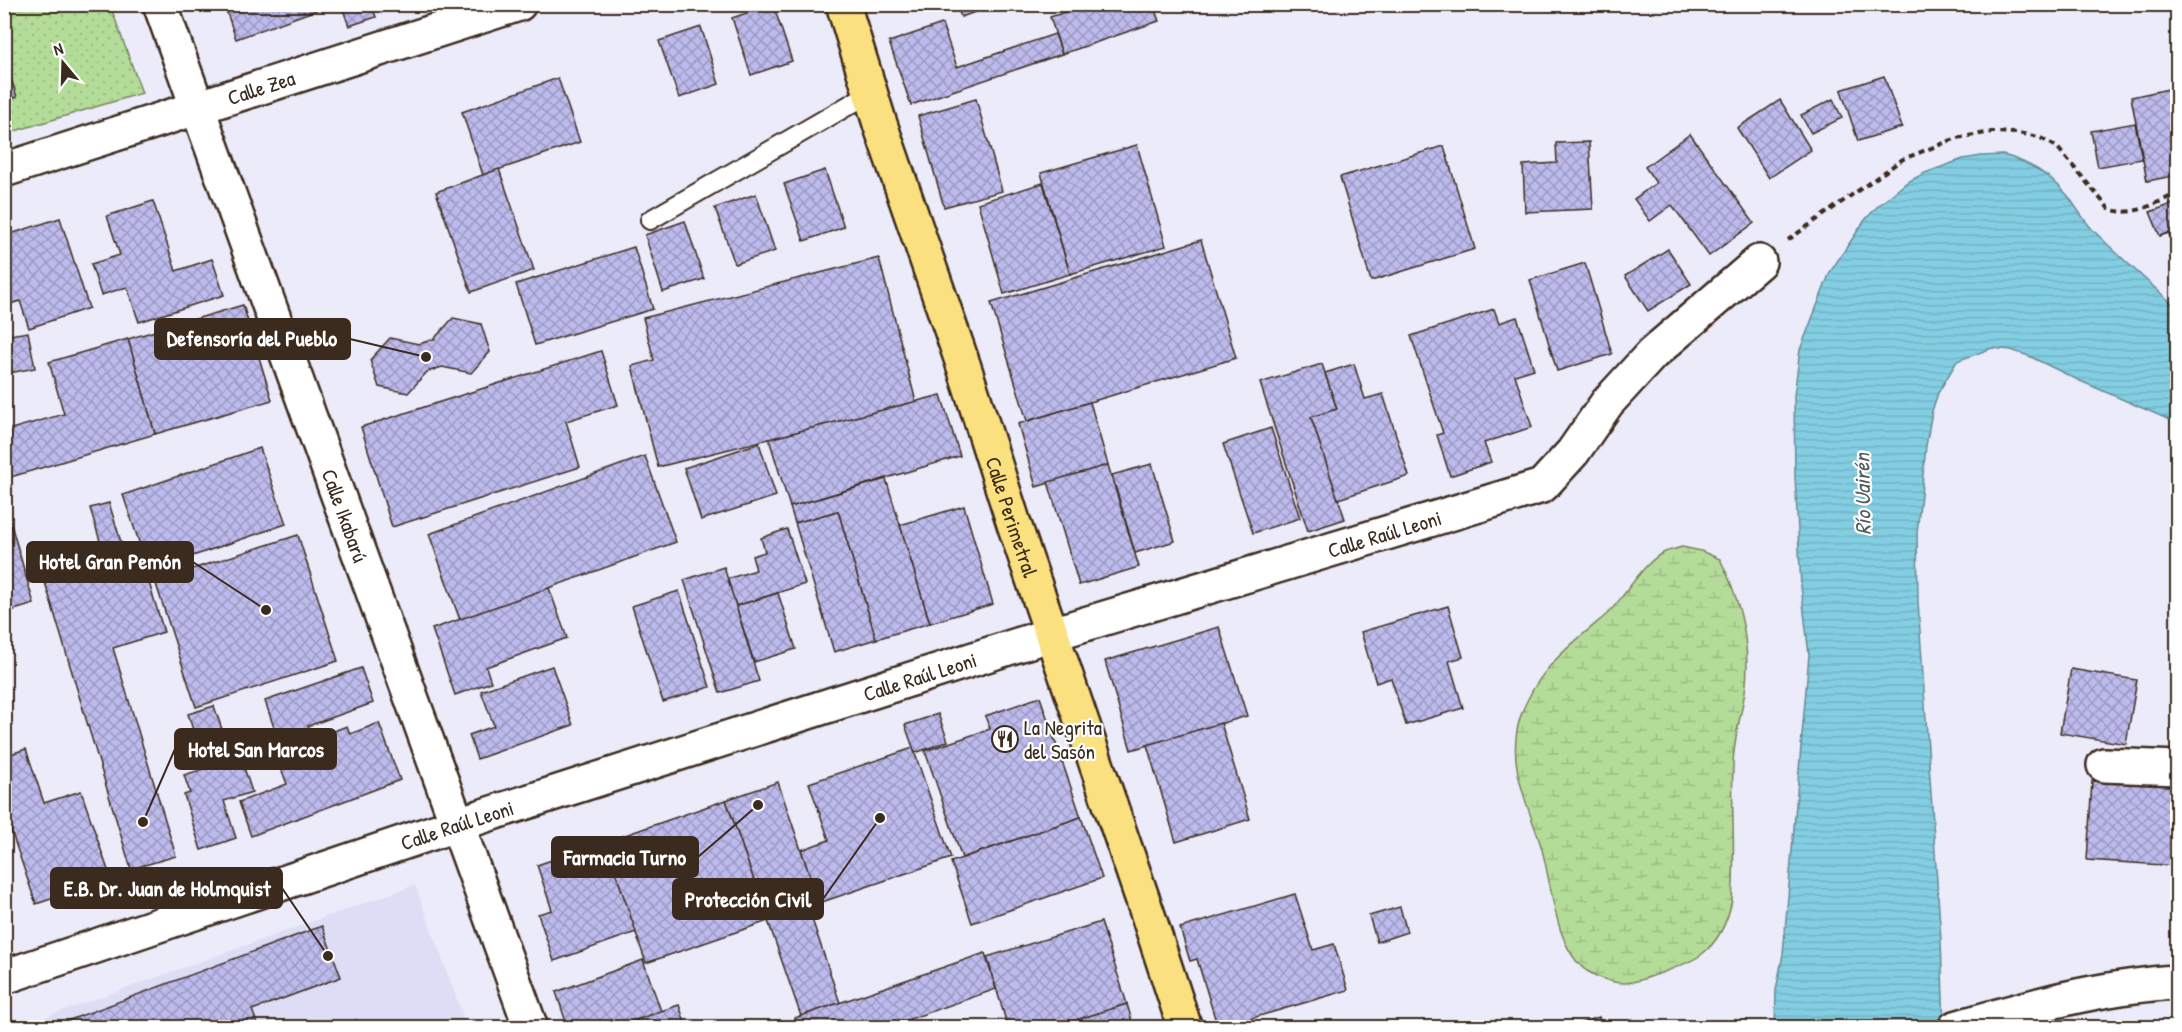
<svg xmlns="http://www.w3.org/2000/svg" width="2182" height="1032" font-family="'Patrick Hand',sans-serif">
	<defs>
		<pattern id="wetland-marsh" width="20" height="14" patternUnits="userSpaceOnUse" patternTransform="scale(1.5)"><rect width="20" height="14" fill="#b4dc99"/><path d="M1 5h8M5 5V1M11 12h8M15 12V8" fill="none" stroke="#9cbd83"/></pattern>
		<pattern id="park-dots" width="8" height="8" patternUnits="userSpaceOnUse" patternTransform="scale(1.5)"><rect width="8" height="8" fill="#b4dc99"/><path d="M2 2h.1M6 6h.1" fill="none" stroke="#9cbd83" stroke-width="1.8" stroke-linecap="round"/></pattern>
		<pattern id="water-rules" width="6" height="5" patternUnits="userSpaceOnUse" patternTransform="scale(1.5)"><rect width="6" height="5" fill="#83cee3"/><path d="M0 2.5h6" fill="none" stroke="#72b1c2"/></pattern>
		<pattern id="building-cross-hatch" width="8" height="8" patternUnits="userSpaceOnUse" patternTransform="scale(1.5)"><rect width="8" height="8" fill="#bdbbed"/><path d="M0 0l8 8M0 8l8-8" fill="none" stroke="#9b98bf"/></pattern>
	</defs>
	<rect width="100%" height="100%" fill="#ebebfa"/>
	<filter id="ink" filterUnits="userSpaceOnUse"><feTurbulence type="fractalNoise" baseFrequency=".0167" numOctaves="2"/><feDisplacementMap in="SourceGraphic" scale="12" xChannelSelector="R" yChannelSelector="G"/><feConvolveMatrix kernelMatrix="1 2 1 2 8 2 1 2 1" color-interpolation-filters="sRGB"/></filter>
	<g filter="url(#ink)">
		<path fill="#ddddf6" d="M415,885L467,1027L15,1028Z"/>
		<path fill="url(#wetland-marsh)" stroke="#78835c" stroke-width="1.5" d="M1682,547L1701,551L1720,559C1739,597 1750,641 1746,684C1743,711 1733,738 1733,766C1731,810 1736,855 1732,900C1728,920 1720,940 1702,954C1692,963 1639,982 1626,983C1614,984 1597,977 1587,971C1554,948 1552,882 1541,846C1533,819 1521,795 1517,767C1514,750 1515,735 1520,718C1536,670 1569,646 1606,615C1625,598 1642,562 1665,552C1670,550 1677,549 1682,547Z"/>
		<path fill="url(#park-dots)" stroke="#78835c" stroke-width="1.5" d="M5,5H110L142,93L5,134Z"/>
		<path fill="url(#water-rules)" stroke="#668c94" stroke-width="1.5" d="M2003,155C2029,162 2050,174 2068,196C2076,207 2083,219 2092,229C2119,257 2149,282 2177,308V423L2078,380L2029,356L2011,350L1992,348L1957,361L1938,393L1932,411L1926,446L1917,533L1918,602L1941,940L1944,1027L1775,1028L1776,990L1783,954L1809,655L1801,586L1795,476L1794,396L1800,350L1830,272L1865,220L1877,207L1906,183L1925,173L1963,159L1981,156Z"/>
		<g fill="url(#building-cross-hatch)" stroke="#3b2a1e" stroke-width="1.5">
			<path d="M224,4H333L236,39Z"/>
			<path d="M341,4H371L376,17L349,26Z"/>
			<path d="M773,4L792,61L751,75L732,18Z"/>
			<path d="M956,4H998L961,17Z"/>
			<path d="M1077,4H1153L1159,21L1062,54L1050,17L1078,8Z"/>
			<path d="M942,24L957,67L1055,34L1062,54L911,105L889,42Z"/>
			<path d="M701,27L719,84L679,98L659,41Z"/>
			<path d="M4,57L17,97L4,101Z"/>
			<path d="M1884,76L1902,127L1858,141L1841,90Z"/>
			<path d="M558,78L580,142L483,175L462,112Z"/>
			<path d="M2178,87V175L2147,181L2131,97Z"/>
			<path d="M976,99L1002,191L944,207L918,116Z"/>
			<path d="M1833,99L1842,118L1811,133L1801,115Z"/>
			<path d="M1780,100L1811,150L1769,178L1737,128Z"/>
			<path d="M2135,123L2142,159L2098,167L2091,131Z"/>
			<path d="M1690,134L1754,223L1709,256L1672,205L1650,221L1634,199L1656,183L1645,167Z"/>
			<path d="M1589,142L1593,209L1525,212L1523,165L1557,163L1556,143Z"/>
			<path d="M1137,145L1166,246L1070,274L1041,173Z"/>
			<path d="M1444,146L1475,249L1371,281L1340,177Z"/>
			<path d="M499,169L534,270L471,292L436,192Z"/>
			<path d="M825,170L844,227L804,241L784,184Z"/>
			<path d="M1043,183L1070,274L1004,294L978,203Z"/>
			<path d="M756,194L775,251L735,264L715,208Z"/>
			<path d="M153,201L176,271L212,259L224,295L139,322L127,287L101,295L91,264L120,255L107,216Z"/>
			<path d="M2178,202V241L2172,243L2169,233L2160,236L2150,212Z"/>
			<path d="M60,218L89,308L29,328L20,301L4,306V262L7,261L4,254V236Z"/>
			<path d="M685,221L704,279L663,292L645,235Z"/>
			<path d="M1201,240L1236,358L1027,421L991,303Z"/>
			<path d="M634,247L653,309L535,345L516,284Z"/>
			<path d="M1668,249L1691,284L1648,311L1625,276Z"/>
			<path d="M879,258L916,402L658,467L632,366L654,360L643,318Z"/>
			<path d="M1585,263L1612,354L1557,371L1530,280Z"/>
			<path d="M243,305L272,400L155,434L128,339Z"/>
			<path d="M1494,309L1499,323L1517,317L1534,369L1515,375L1532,427L1484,443L1491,462L1450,476L1437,435L1443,433L1411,336Z"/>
			<path d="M453,318L481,324L490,352L471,373L442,367L427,372L408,393L379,387L370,360L390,338L419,344L434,339Z"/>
			<path d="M28,332L35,368L4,374V336Z"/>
			<path d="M128,339L155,434L4,479V431L64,414L49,362Z"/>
			<path d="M601,351L618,405L566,421L580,467L392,527L361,427Z"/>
			<path d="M1322,364L1337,409L1311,417L1345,519L1308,531L1260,383Z"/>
			<path d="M1354,364L1365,399L1383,394L1409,476L1338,499L1311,417L1337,409L1325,373Z"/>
			<path d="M941,395L960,456L790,507L769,439Z"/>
			<path d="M1090,402L1108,465L1036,487L1018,424Z"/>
			<path d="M1271,428L1300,518L1253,533L1223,444Z"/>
			<path d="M759,443L776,496L701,520L684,468Z"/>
			<path d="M260,448L286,524L149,571L123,495Z"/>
			<path d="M645,456L676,542L460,620L429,534Z"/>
			<path d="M1152,464L1175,541L1135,553L1112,475Z"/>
			<path d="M1108,465L1139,567L1079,585L1048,482Z"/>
			<path d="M886,479L930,623L876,639L838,511L795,523L790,507Z"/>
			<path d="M4,500L34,604L4,613Z"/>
			<path d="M109,503L125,555L37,581L32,565L101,544L90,508Z"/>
			<path d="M964,506L993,604L930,623L900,525Z"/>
			<path d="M838,511L876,639L834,652L795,523Z"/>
			<path d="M787,529L805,584L736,606L727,579L756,570L752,556L765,552L761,538Z"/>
			<path d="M298,535L338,661L196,707L155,581Z"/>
			<path d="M139,550L164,632L113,648L176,856L131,869L44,579Z"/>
			<path d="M724,567L759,681L720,693L684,580Z"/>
			<path d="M549,588L567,638L486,667L491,682L455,695L432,629Z"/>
			<path d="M679,591L710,687L663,702L632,606Z"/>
			<path d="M778,593L796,649L754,662L736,606Z"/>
			<path d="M1448,606L1463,657L1449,661L1463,708L1406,725L1391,678L1376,683L1361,632Z"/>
			<path d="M1219,627L1247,716L1131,750L1105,661Z"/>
			<path d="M552,666L573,725L477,759L469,735L494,726L481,691Z"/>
			<path d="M361,668L373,703L308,726L313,739L282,751L265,701Z"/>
			<path d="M2071,669L2137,680L2126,744L2060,733Z"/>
			<path d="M1040,697L1081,817L962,858L925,751L990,729L985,716Z"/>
			<path d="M214,706L227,744L200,752L188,714Z"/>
			<path d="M938,714L948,741L915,753L905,725Z"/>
			<path d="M379,723L400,780L251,836L239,802L287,784L275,753L347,726L350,734Z"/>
			<path d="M1221,723L1250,819L1176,842L1147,745Z"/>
			<path d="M237,746L252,792L224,801L236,838L201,850L184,795L190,793L184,775L207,768L204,756Z"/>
			<path d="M913,748L951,858L819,903L801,850L829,840L809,783Z"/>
			<path d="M26,749L44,803L81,791L111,879L36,904L4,810V756Z"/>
			<path d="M2092,781L2178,786V866L2087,860Z"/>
			<path d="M778,782L819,903L768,921L726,800Z"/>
			<path d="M726,800L768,921L646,963L605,842Z"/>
			<path d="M1081,817L1102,878L972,923L951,862Z"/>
			<path d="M605,842L636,932L554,961L538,914L552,910L537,865Z"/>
			<path d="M1295,894L1313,950L1334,944L1348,990L1218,1028L1197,959L1190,961L1180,928Z"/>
			<path d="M808,907L840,1003L801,1016L768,921Z"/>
			<path d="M1400,907L1407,932L1377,942L1369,916Z"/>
			<path d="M1101,922L1127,1004L1051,1028H1008L987,957Z"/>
			<path d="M322,926L341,977L252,1010L259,1028H220L218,1022L204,1028H48Z"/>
			<path d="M985,953L996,989L884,1028H798L795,1018Z"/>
			<path d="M643,960L661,1011L615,1028H568L556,992Z"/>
			<path d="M1127,1004L1134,1028H1051Z"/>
			<path d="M679,1005L687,1028H615L661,1011Z"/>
			<path d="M1599,1017L1602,1028H1566Z"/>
			<path d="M357,1020L360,1028H335Z"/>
		</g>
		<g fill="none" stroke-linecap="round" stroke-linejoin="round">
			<defs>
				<path id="service" d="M650,220L870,93"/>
				<g id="minor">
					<path id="s1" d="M160,4L531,1028"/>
					<path id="s2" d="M4,170L519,4"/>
					<path d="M2104,765L2178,768"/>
					<path id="s3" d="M4,977L458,824L1052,634L1542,486L1573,452L1607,403L1652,354L1759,262"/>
					<path d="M1955,1028C2028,1007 2102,986 2178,982"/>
				</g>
				<g id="trunk">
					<path id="s4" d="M843,4L880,124L964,367L1014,524L1148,915L1185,1028"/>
				</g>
			</defs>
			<use href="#service" stroke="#3b2a1e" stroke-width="22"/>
			<use href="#minor" stroke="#3b2a1e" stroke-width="38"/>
			<use href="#trunk" stroke="#3b2a1e" stroke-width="38"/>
			<path stroke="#3b2a1e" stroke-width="4" stroke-dasharray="6 4.5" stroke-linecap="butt" d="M1788,240L1903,159L1957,138L1992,132L2018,133L2039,137L2057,147L2109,209C2132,218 2156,203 2178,193"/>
			<use href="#service" stroke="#fff" stroke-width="18"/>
			<use href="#minor" stroke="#fff" stroke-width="33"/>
			<use href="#trunk" stroke="#fbe080" stroke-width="33"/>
		</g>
	</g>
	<defs>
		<symbol id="restaurant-ring" viewBox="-11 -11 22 22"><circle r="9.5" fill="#fff" stroke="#3b2a1e" stroke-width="1.5"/><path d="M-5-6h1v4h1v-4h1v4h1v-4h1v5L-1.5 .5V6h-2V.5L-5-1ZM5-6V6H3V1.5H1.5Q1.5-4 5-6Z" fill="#3b2a1e"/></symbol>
	</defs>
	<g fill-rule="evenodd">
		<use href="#restaurant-ring" x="990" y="724" width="30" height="30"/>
	</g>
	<g text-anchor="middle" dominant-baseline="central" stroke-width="4.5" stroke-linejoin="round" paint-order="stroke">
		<g font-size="21" fill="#3b2a1e" stroke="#fff">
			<text stroke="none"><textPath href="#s2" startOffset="270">Calle Zea</textPath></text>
			<text stroke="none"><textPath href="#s1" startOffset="544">Calle Ikabarú</textPath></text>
			<text stroke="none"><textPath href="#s4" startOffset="540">Calle Perimetral</textPath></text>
			<text stroke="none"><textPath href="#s3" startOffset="1450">Calle Raúl Leoni</textPath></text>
			<text stroke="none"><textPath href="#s3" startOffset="964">Calle Raúl Leoni</textPath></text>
			<text stroke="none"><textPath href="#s3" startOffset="478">Calle Raúl Leoni</textPath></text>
		</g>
		<g font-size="21" fill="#3b2a1e" stroke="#fff" text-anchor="start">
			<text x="1024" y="727">La Negrita<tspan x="1024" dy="24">del Sasón</tspan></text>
		</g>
		<g font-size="22" font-style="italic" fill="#515b59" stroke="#fff">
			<text transform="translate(1862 494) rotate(-91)">Río Uairén</text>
		</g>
	</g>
	<path fill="none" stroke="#3b2a1e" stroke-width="2" d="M426 357L350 339M266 610L193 562M143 822L175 749M758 805L698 857M328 956L282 888M880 818L823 899"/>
	<g fill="#3b2a1e" stroke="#fff" stroke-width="2">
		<circle cx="426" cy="357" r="6"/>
		<circle cx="266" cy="610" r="6"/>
		<circle cx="143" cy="822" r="6"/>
		<circle cx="758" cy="805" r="6"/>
		<circle cx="328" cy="956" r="6"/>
		<circle cx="880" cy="818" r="6"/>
	</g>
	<g fill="#3b2a1e" stroke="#3b2a1e" stroke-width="2">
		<rect x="155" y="319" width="195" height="40" rx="6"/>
		<rect x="27" y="542" width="166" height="40" rx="6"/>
		<rect x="175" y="729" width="161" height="40" rx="6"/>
		<rect x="552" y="837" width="146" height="40" rx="6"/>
		<rect x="51" y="868" width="231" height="40" rx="6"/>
		<rect x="673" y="879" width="150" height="40" rx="6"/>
	</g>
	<g font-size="22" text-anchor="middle" font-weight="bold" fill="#fff">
		<text x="252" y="346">Defensoría del Pueblo</text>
		<text x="110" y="569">Hotel Gran Pemón</text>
		<text x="256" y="757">Hotel San Marcos</text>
		<text x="625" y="865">Farmacia Turno</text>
		<text x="167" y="896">E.B. Dr. Juan de Holmquist</text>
		<text x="748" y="907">Protección Civil</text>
	</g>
	<rect width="2182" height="1032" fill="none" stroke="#fff" stroke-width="24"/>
	<rect x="12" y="12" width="2158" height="1008" fill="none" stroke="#3b2a1e" stroke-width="2" filter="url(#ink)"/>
	<g transform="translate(63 63) rotate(341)" stroke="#ffffff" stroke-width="4.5" paint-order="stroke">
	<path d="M0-4.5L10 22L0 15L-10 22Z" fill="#3b2a1e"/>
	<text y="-9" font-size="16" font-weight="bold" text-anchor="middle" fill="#3b2a1e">N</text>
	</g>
</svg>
